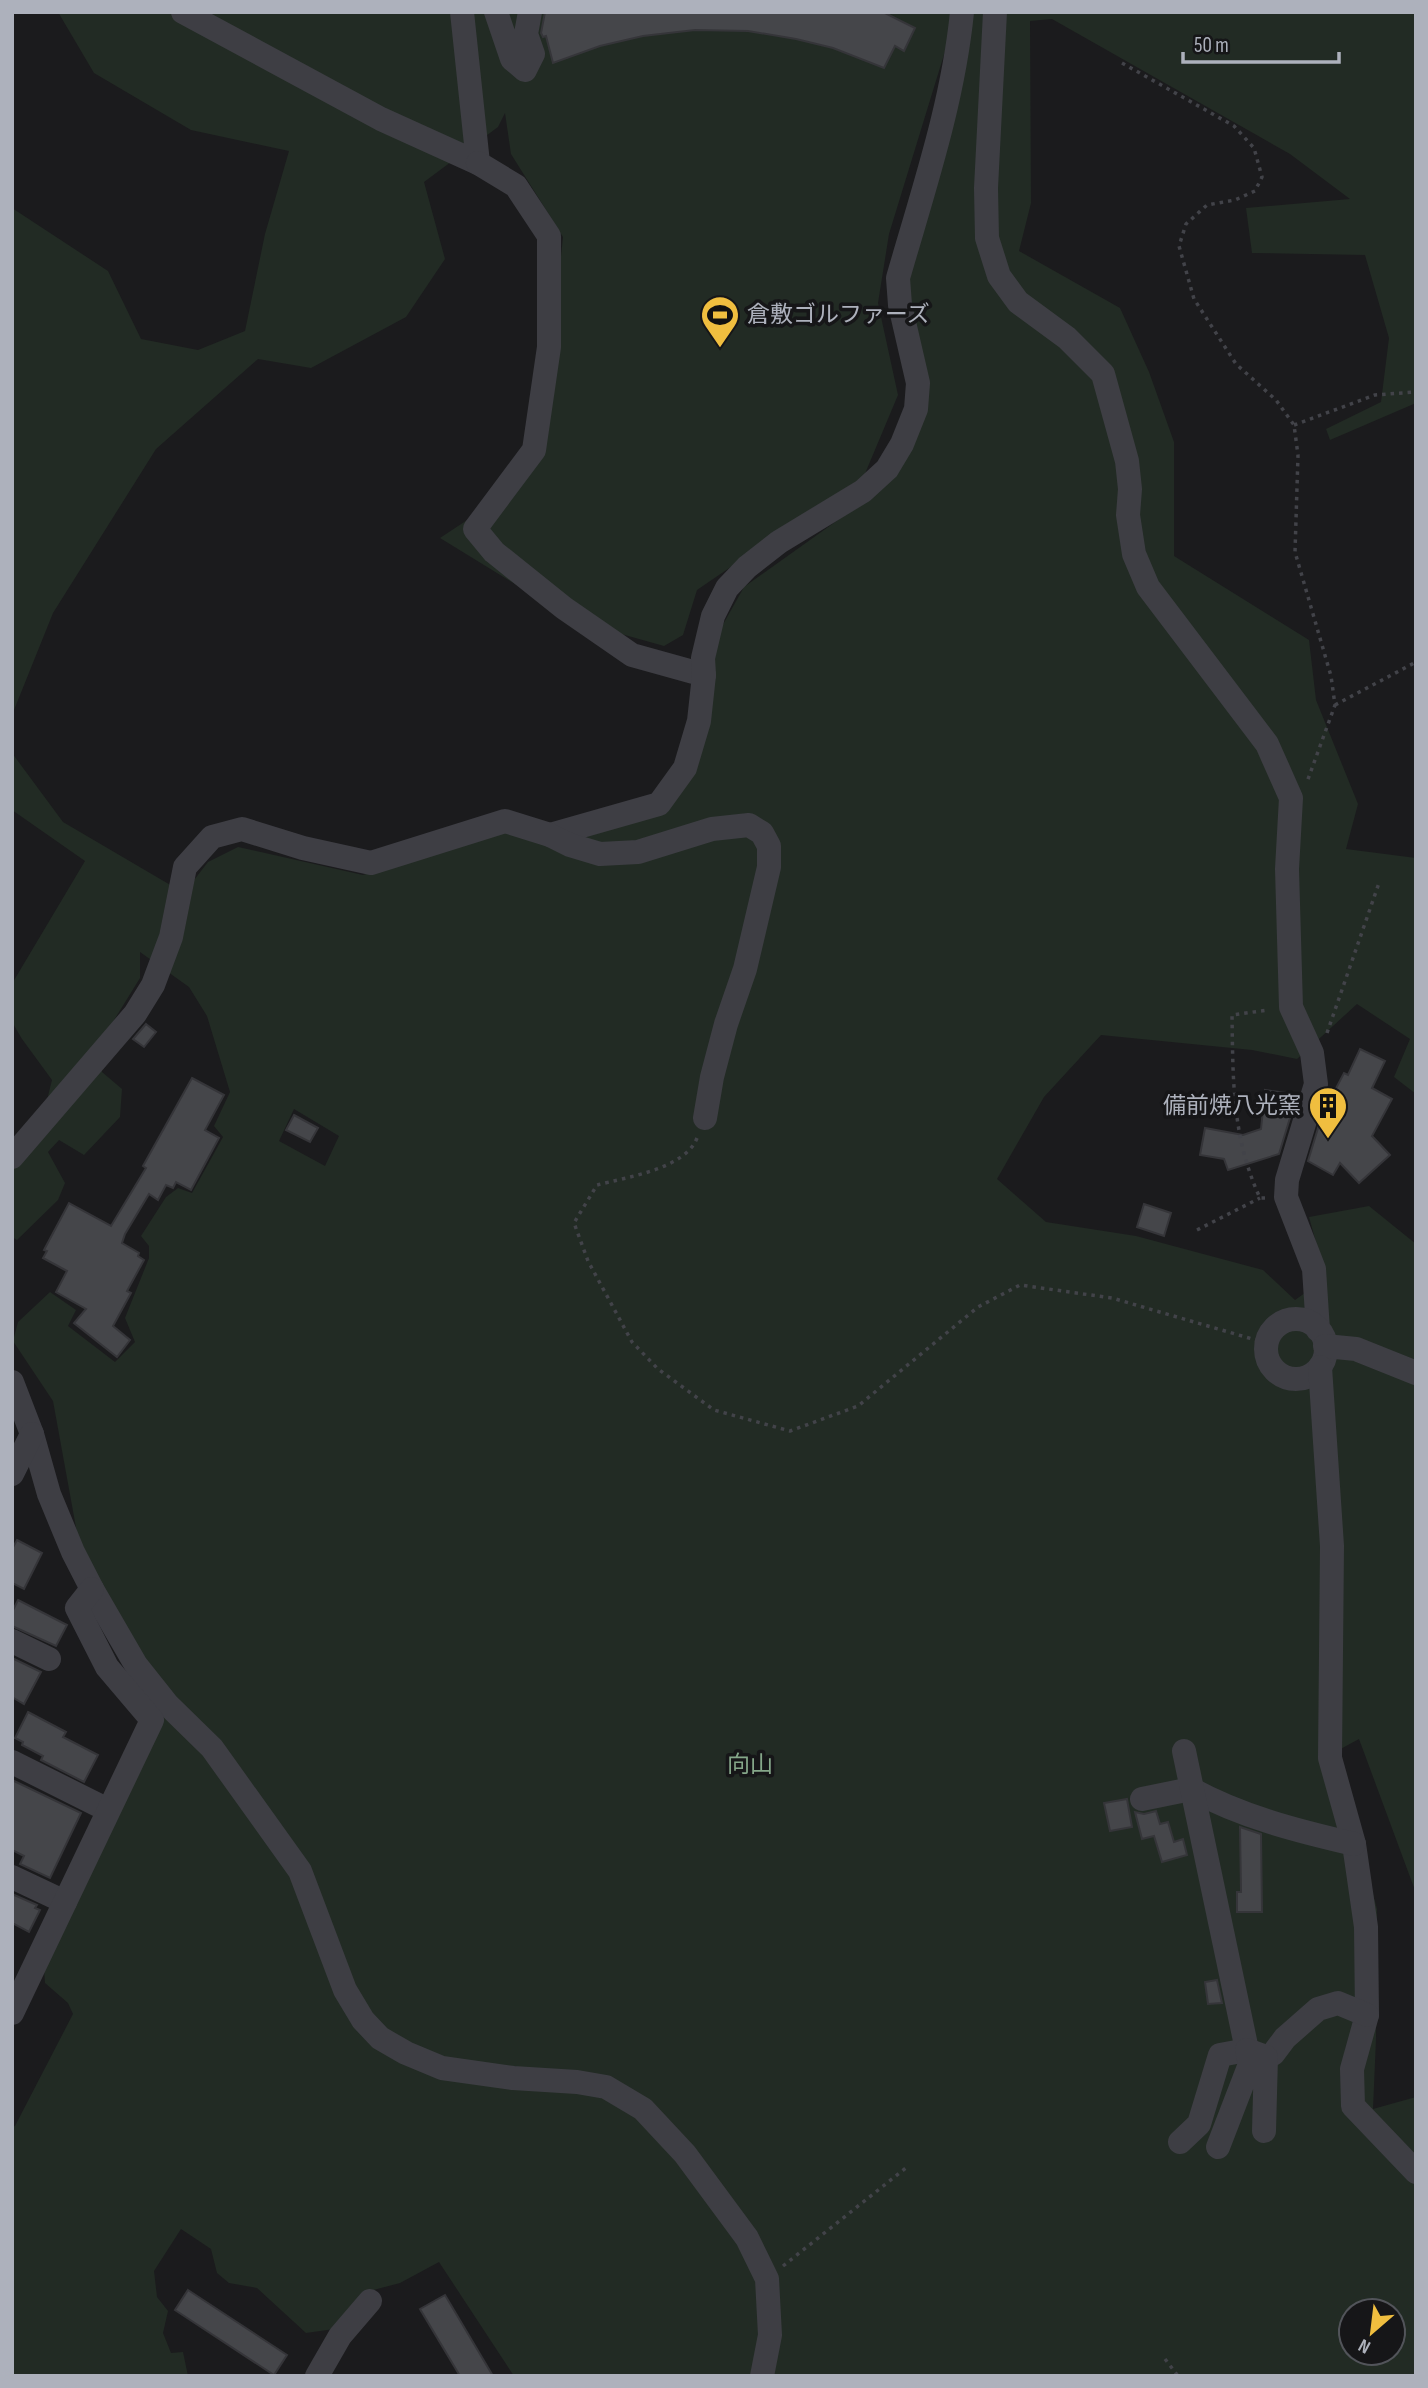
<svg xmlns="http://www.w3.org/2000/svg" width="1428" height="2388" font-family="'Sofia Sans Condensed','Noto Sans JP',sans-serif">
	<rect width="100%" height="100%" fill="#1b1b1d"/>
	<g fill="#222b24" fill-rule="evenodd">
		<path d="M58,12H954V22L889,234L878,303L898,395L864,476L697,590L683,635L664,646L575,621L440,538L514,489L540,456L563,237L511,154L505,113L498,127L424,182L445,259L406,317L311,368L258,359L156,449L53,613L12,715V208L108,271L141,339L198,350L245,331L265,234L289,151L191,130L94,73Z"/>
		<path d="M967,12H1416V403L1330,440L1326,429L1381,402L1389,338L1365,255L1252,253L1246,208L1350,199L1290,154L1052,19L1030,21L1031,203L1019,251L1120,308L1149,372L1174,442V556L1309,640L1316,700L1358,804L1346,849L1416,858V1094L1394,1077L1410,1039L1357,1004L1297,1059L1252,1050L1101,1035L1044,1097L997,1179L1046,1222L1136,1236L1263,1270L1295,1300L1326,1278L1309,1217L1369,1206L1416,1244V1893L1359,1739L1335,1752L1377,1909L1376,2039L1373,2109L1416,2097V2376H514L439,2262L400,2283L362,2293L334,2329L306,2333L257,2288L229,2283L217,2273L211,2249L181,2229L154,2271L157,2297L168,2311L163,2333L171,2353L183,2352L188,2376H12V2127L15,2126L73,2014L68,2003L45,1983L44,1969L168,1696L81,1555L53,1401L13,1341L18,1322L50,1292L76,1310L68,1326L115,1362L135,1342L125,1318L149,1258V1246L141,1236L166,1197L178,1188L192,1193L223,1137L214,1126L230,1092L207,1016L189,987L140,952V978L103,1038L102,1072L122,1089L120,1117L84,1155L59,1140L48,1152L65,1183L58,1200L17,1240L12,1237V1140L47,1100L52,1080L22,1039L12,1022L13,982L85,861L12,810V753L63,822L184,893L208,862L238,847L363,875L504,830L659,810L721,628L744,587L859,505L907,450V266ZM294,1109L339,1136L325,1166L279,1141ZM1351,2311H1393V2353H1351Z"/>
	</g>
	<g fill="#45464a" stroke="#353539" stroke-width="2">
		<path d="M545,12H883L915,28L904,51L895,46L884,68L833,48L796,39L748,31L695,30L643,36L600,46L553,63L546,36L543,37L541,33Z"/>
		<path d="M146,1024L156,1032L144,1047L133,1039Z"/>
		<path d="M1360,1049L1385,1061L1372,1088L1392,1099L1372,1136L1390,1155L1359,1183L1340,1163L1333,1175L1308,1161L1322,1115L1344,1073L1348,1075Z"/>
		<path d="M192,1078L224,1095L205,1130L219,1138L191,1190L176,1182L173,1188L166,1185L158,1200L149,1194L125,1234L122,1243L139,1253L138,1256L144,1260L127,1291L131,1293L113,1326L130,1340L117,1357L74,1323L86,1309L56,1292L67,1271L43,1258L47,1251L44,1250L69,1203L111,1226L146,1168L143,1166Z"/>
		<path d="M1265,1090L1295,1094L1293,1108L1279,1154L1228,1170L1224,1159L1200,1155L1205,1128L1243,1135L1261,1129Z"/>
		<path d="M294,1115L318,1128L310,1142L286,1130Z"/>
		<path d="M1144,1204L1171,1213L1164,1236L1137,1227Z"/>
		<path d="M17,1540L42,1553L24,1589L12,1583V1549Z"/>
		<path d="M18,1600L67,1625L56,1646L12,1626V1612Z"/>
		<path d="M12,1658L41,1672L24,1704L12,1697Z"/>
		<path d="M28,1712L66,1732L63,1737L98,1755L84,1782L41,1760L43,1756L22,1745L23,1742L15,1738Z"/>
		<path d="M12,1780L81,1813L50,1878L20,1864L24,1856L12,1850Z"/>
		<path d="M1127,1799L1132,1827L1110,1831L1104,1803Z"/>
		<path d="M1156,1811L1160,1824L1168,1822L1174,1842L1183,1839L1187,1855L1162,1862L1154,1836L1142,1839L1135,1812L1144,1814Z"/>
		<path d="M1240,1827L1261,1834L1262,1912H1237V1892H1241Z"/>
		<path d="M12,1894L37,1905L35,1908L40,1910L29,1932L12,1923Z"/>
		<path d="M1217,1980L1222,2003L1208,2004L1205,1982Z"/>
		<path d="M188,2290L287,2355L274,2375L175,2310Z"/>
		<path d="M445,2295L493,2376H460L420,2309Z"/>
	</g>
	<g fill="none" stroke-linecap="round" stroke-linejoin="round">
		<g stroke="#424349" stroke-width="3.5" stroke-dasharray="3.5 5" stroke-linecap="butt">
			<path d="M1122,63L1234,126L1254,148L1262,177L1255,191L1235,200L1207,205L1186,224L1179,246L1194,299L1236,364L1276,400L1294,425L1298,455L1295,552L1331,676L1335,705L1307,782"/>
			<path d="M1294,425L1375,395L1416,392"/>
			<path d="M1335,705L1416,662"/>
			<path d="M1327,1033L1379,883"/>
			<path d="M697,1138C685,1169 627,1177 597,1185L574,1223L588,1261L632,1342L658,1369L714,1410L790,1431L858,1406L978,1307L1020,1285L1112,1298L1266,1343"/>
			<path d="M1265,1198H1260C1232,1137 1233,1081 1232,1015L1268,1010"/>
			<path d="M1197,1230L1260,1198"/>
			<path d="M783,2266L907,2167"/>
			<path d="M1165,2359L1178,2376"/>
		</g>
		<g stroke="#3e3e44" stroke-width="24">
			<path d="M183,12L381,119L478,163L462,12"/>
			<path d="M496,12L512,59L525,70L533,54L526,34L530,12"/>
			<path d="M995,12L986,188L987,238L999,276L1018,302L1067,338L1103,374L1127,461L1130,489L1128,515L1134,554L1148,587L1267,744L1291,798L1287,869L1291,1007L1312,1053L1316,1084L1287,1180L1286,1197L1314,1269L1318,1330"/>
			<path d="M478,163L516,186L549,236V347L534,450L475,529L494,552L564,608L632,655L704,675"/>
			<path d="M550,835L659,804L685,768L699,721L704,675L703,658L713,616L727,588L747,567L779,542L863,491L887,469L902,444L916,409L918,383L900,305L898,278C923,191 953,103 962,12"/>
			<path d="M12,1157L135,1014L153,985L171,937L185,867L212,837L242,829L303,848L371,863L505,821L550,835L570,845L600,854L638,852L712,829L749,825L762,833L769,846V867L745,969L726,1024L712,1077L705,1118"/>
			<circle cx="1296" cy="1349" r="30"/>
			<path d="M1325,1346L1356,1349L1416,1373"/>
			<path d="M1320,1367L1332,1546L1330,1758L1354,1844L1366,1927L1367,2015L1352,2069L1353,2106L1416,2172"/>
			<path d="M12,1382L32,1434L49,1494L73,1552L92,1589L136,1665L167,1704L212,1748L300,1871L345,1990L363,2020L380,2038L406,2053L442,2068L513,2078L577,2082L606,2087L643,2109L685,2154L747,2238L767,2279L770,2335L762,2376"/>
			<path d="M12,1474L32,1434"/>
			<path d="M12,1641L49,1659"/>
			<path d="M12,1762L108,1810"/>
			<path d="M1142,1799L1191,1789C1242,1817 1298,1831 1354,1844"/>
			<path d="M12,1877L65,1902"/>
			<path d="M12,2013L152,1720L107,1667L77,1608L92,1589"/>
			<path d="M1266,2057L1273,2054L1285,2038L1318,2009L1338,2003L1367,2015"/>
			<path d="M1180,2142L1199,2124L1220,2055L1247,2050L1184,1751"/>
			<path d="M1218,2147L1250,2064L1247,2050L1266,2057L1264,2131"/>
			<path d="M317,2376L340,2336L370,2301"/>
		</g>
	</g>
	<defs>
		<symbol id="stadium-pin" viewBox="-11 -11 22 30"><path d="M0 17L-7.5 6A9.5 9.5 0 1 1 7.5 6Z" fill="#f0be3f" stroke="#161618"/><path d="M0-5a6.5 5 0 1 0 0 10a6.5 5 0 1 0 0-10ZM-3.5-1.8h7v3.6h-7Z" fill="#111"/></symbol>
		<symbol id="building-pin" viewBox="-11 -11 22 30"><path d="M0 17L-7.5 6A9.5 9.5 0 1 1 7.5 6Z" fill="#f0be3f" stroke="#161618"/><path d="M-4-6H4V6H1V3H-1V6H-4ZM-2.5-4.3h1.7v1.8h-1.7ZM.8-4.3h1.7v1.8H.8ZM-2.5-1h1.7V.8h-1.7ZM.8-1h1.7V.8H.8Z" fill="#111"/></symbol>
	</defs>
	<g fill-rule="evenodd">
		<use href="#stadium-pin" x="698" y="293" width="44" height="60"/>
		<use href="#building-pin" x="1306" y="1084" width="44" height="60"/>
	</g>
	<g text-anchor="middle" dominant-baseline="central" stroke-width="7" stroke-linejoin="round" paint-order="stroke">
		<g font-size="23" fill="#adb1bc" stroke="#161618" text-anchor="start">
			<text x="747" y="315">倉敷ゴルファーズ</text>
			<text x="1301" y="1106" text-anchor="end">備前焼八光窯</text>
		</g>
		<g font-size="23" fill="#85a789" stroke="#161618">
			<text x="750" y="1765">向山</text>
		</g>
	</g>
	<rect width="1428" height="2388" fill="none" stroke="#adb1bc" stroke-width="28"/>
	<g transform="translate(1372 2332) rotate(208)"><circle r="33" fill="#161618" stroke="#52545a" stroke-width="2"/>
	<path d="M0-5L12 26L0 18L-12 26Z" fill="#f0be3f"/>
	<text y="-10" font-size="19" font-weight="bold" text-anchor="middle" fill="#adb1bc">N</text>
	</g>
	<path d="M1183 52v10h156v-10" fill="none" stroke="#adb1bc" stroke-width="3.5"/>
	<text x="1194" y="52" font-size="21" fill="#adb1bc" stroke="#161618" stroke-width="5" paint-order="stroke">50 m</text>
</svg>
